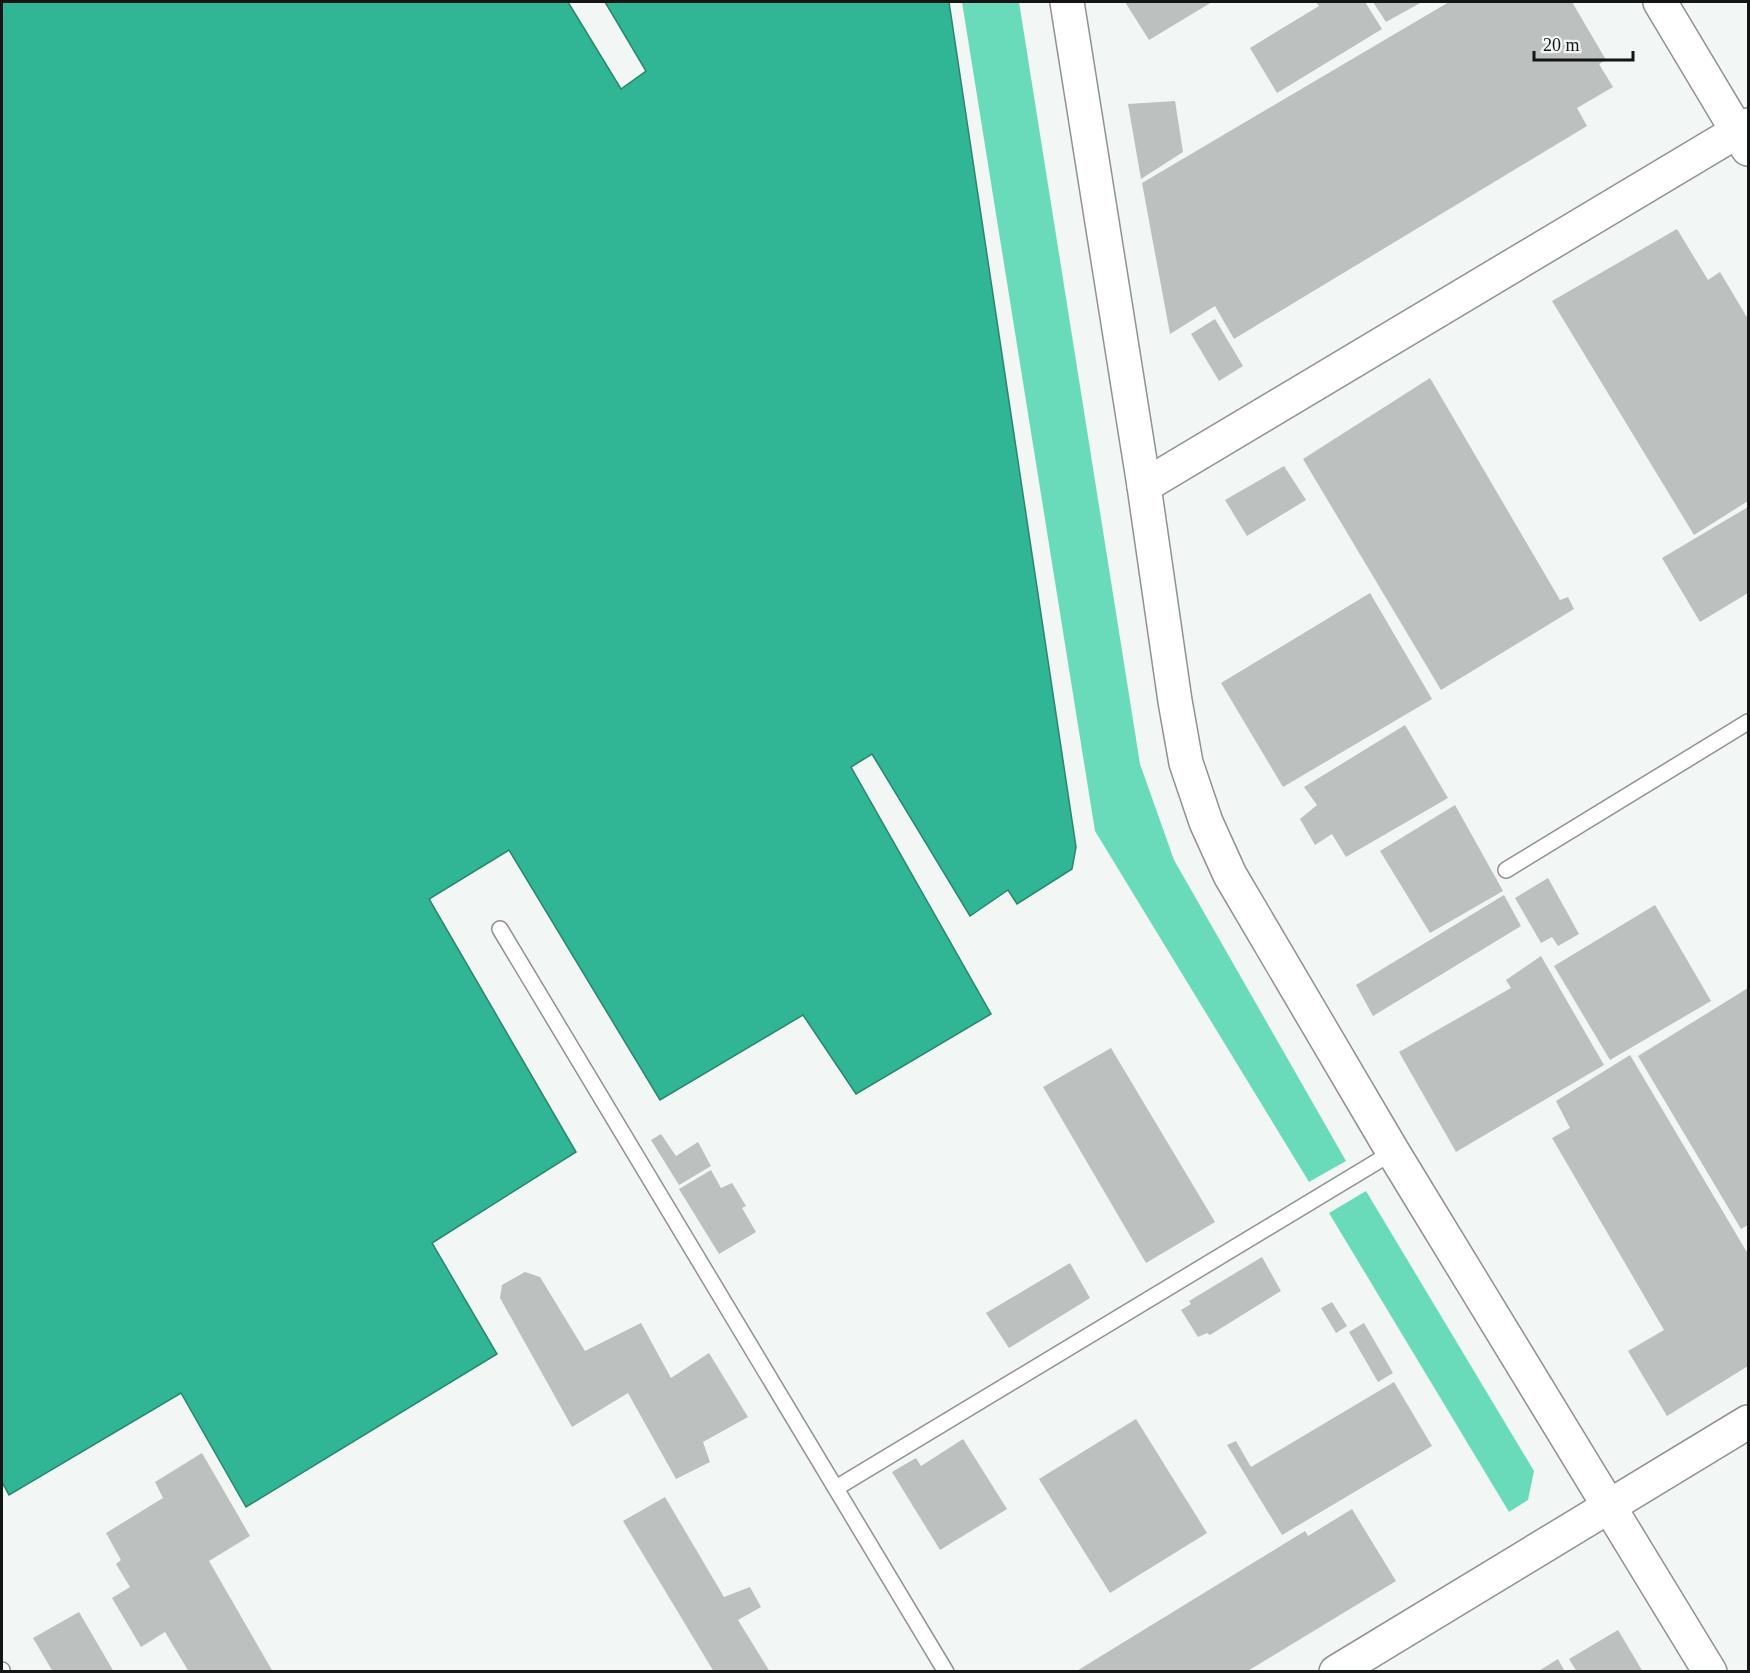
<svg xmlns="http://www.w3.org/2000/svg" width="1750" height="1673" font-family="Georgia,serif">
	<rect width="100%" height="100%" fill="#f2f6f4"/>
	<g fill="#69dbba">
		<path d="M962,2H1019L1140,764L1174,860L1346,1161L1309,1182L1095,831Z"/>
		<path d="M1366,1191L1534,1471L1528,1500L1509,1512L1329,1213Z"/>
	</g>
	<path fill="#31b695" stroke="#28866f" stroke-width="1.5" d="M2,2H568L621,89L646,71L605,2H949L1076,847L1072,869L1017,904L1008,890L970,916L872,754L851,767L991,1014L856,1094L803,1015L660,1100L509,850L429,899L576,1152L432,1243L497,1354L246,1507L181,1393L9,1495L2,1482Z"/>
	<g fill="#bcc0be">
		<path d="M1125,2H1212L1149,40Z"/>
		<path d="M1316,2H1365L1382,29L1277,93L1250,48L1319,6Z"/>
		<path d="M1373,2H1422L1386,22Z"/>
		<path d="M1449,2H1572L1606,60L1599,64L1613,87L1577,108L1587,126L1234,339L1215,306L1170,334L1142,183Z"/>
		<path d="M1175,101L1183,152L1141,179L1128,104Z"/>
		<path d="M1677,229L1708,280L1720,272L1748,319V501L1694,535L1552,301Z"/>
		<path d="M1215,319L1243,366L1219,381L1191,334Z"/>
		<path d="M1430,378L1560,600L1568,597L1574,609L1441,690L1303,459Z"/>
		<path d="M1284,466L1306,500L1247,536L1225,500Z"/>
		<path d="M1748,507V593L1700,622L1662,558Z"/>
		<path d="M1370,593L1432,699L1283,787L1221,683Z"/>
		<path d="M1405,725L1448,798L1346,857L1332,834L1315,845L1300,819L1317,805L1304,787Z"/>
		<path d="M1455,805L1503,891L1430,933L1380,851Z"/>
		<path d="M1548,878L1579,934L1558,946L1552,937L1541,943L1515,898Z"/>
		<path d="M1504,895L1521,926L1373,1016L1356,985Z"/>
		<path d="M1655,905L1711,1001L1610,1060L1554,966Z"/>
		<path d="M1541,956L1604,1065L1456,1152L1399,1052L1511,988L1506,980Z"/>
		<path d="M1748,988V1225L1741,1229L1638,1056Z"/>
		<path d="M1111,1048L1215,1222L1146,1263L1043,1087Z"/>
		<path d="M1630,1055L1748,1254V1366L1667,1416L1628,1351L1664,1330L1552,1138L1570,1128L1556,1101Z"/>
		<path d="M661,1134L676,1156L698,1142L711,1166L679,1185L651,1140Z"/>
		<path d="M711,1170L721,1188L732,1183L746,1206L742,1208L756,1232L719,1254L679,1189Z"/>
		<path d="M1262,1257L1281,1291L1210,1335L1207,1333L1198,1337L1181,1310L1191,1304L1189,1301Z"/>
		<path d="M1070,1263L1090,1298L1009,1348L986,1313Z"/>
		<path d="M525,1272L540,1277L585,1351L641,1323L671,1378L709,1353L748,1417L703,1442L710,1462L676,1479L628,1393L572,1427L500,1298L502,1285Z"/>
		<path d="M1332,1302L1347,1326L1336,1333L1321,1308Z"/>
		<path d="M1364,1323L1393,1373L1378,1382L1349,1332Z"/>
		<path d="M1394,1382L1432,1446L1282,1535L1227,1445L1236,1441L1251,1467Z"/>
		<path d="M1136,1419L1207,1533L1110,1593L1039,1479Z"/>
		<path d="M963,1439L1007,1509L940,1550L892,1472L916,1458L921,1466Z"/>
		<path d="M202,1453L250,1536L209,1561L273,1672H189L165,1632L141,1647L112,1598L130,1587L116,1564L121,1560L106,1533L163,1498L155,1482Z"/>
		<path d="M665,1497L724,1597L750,1587L761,1607L738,1620L770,1672H714L623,1521Z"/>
		<path d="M1352,1509L1396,1581L1246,1672H1075L1305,1531L1308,1536Z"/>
		<path d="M79,1612L114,1672H53L33,1638Z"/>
		<path d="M1618,1630L1643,1672H1577L1569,1659Z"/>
		<path d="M1558,1659L1565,1672H1537Z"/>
	</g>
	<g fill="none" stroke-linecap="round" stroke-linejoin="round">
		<defs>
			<g id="service">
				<path d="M1506,870L1748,722"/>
				<path d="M500,929L946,1672"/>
				<path d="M836,1488L1393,1152"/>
				<path d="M2,1670V1672"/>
			</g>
			<g id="tertiary">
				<path d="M1067,2L1144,486L1175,701L1186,763L1206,822L1230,875L1393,1152L1710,1672"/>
				<path d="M1660,2L1748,149"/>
				<path d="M1144,486L1748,125"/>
				<path d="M1336,1672L1748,1422"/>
			</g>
		</defs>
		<use href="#service" stroke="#8f9291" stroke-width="18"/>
		<use href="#tertiary" stroke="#8f9291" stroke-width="36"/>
		<use href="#service" stroke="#fff" stroke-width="15"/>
		<use href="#tertiary" stroke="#fff" stroke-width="33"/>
	</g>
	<rect width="1750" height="1673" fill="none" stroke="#141515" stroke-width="6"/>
	<path d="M1534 51v9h99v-9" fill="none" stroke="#141515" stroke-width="3"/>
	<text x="1543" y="51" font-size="18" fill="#141515" stroke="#f2f6f4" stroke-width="4.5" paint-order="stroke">20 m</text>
</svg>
